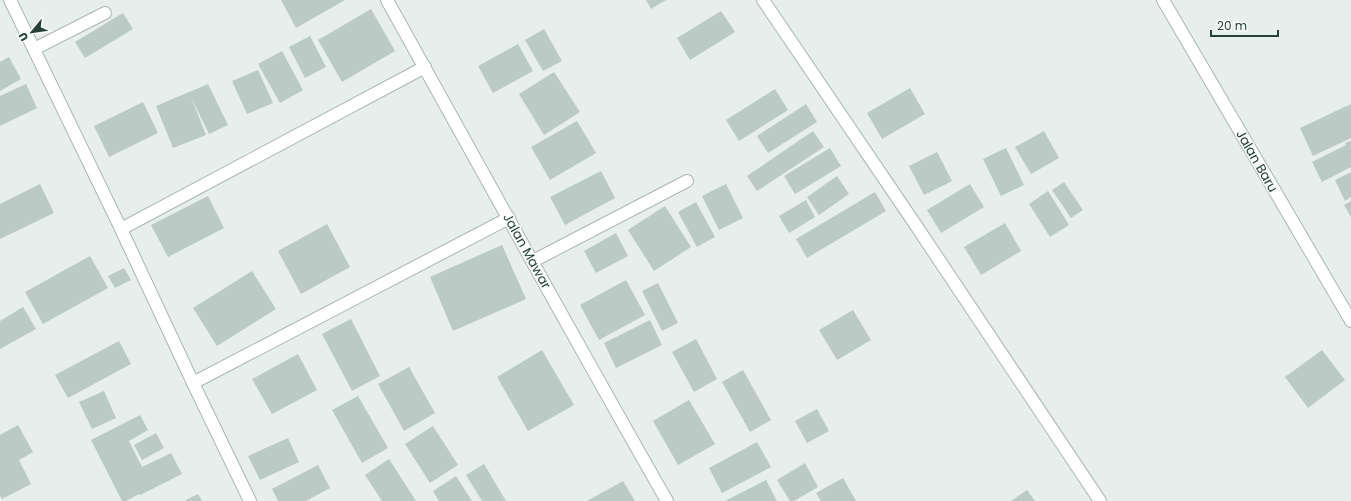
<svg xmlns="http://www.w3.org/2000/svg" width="1351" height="501" font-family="Poppins,sans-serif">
	<rect width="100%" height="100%" fill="#e6efeb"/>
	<g fill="#bbcac4">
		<path d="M281,0H345L296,28Z"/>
		<path d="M646,0H666L651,9Z"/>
		<path d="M371,9L395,51L342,82L318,40Z"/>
		<path d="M721,11L735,32L690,60L677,38Z"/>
		<path d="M123,13L133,29L85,58L75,42Z"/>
		<path d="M544,29L562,61L543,71L525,40Z"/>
		<path d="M310,36L326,67L305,78L289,47Z"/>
		<path d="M518,44L533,71L493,93L478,66Z"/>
		<path d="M282,51L303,90L280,103L258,64Z"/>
		<path d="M9,57L21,79L0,91V62Z"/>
		<path d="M258,70L273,103L247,114L232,81Z"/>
		<path d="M554,72L580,112L544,135L519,94Z"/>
		<path d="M26,84L37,108L0,126V96Z"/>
		<path d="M208,84L228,125L209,134L191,97L206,135L173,148L156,106Z"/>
		<path d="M910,88L925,114L882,139L867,113Z"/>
		<path d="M775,89L788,110L739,141L726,120Z"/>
		<path d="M143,102L158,133L109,157L94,126Z"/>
		<path d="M806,104L817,122L768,153L757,136Z"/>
		<path d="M1351,104V138L1313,156L1300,128Z"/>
		<path d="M577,121L596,153L550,180L531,147Z"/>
		<path d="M813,131L824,147L757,191L747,176Z"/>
		<path d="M1044,131L1059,158L1031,174L1015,147Z"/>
		<path d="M1351,141V167L1322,182L1312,162L1346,145L1345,143Z"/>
		<path d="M830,148L841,166L795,194L784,176Z"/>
		<path d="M1006,148L1024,185L1001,196L983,159Z"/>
		<path d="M937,152L952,181L924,195L909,166Z"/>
		<path d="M601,171L615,198L565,225L550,197Z"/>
		<path d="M1351,172V197L1345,201L1335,180Z"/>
		<path d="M837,176L849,194L819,215L807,197Z"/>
		<path d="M1064,182L1083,210L1071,218L1052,190Z"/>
		<path d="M40,184L54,213L0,239V204Z"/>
		<path d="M726,184L743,218L719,230L702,196Z"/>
		<path d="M970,184L984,207L941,233L927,210Z"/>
		<path d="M1048,191L1069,225L1050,237L1029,204Z"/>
		<path d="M875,192L886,211L807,258L796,239Z"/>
		<path d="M208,196L224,228L168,257L151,225Z"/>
		<path d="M806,200L815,217L789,233L779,216Z"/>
		<path d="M1351,201V217L1344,205Z"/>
		<path d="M696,202L715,237L697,247L678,212Z"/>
		<path d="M665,206L691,247L654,271L628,230Z"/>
		<path d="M1005,223L1021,251L981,275L964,247Z"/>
		<path d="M327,224L350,267L301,294L278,251Z"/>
		<path d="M616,233L628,256L596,273L584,251Z"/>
		<path d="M502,245L526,299L453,331L430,277Z"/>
		<path d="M90,256L108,288L43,324L25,292Z"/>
		<path d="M124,268L131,280L115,288L108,276Z"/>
		<path d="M252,271L276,309L217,346L193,308Z"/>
		<path d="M626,280L645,315L599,340L580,305Z"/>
		<path d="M658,283L678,323L662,331L642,291Z"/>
		<path d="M23,307L36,329L0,349V321Z"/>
		<path d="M853,310L871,340L837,360L819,330Z"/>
		<path d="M351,319L380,376L352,391L322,334Z"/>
		<path d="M650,320L662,345L616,368L604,343Z"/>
		<path d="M696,339L717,379L694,392L672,352Z"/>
		<path d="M119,341L131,364L68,398L55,375Z"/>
		<path d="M542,350L574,405L528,431L497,377Z"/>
		<path d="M1322,350L1345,380L1308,408L1285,377Z"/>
		<path d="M298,354L317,390L272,414L252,379Z"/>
		<path d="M409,367L435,413L404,431L378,384Z"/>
		<path d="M743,370L771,420L750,432L722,382Z"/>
		<path d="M104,391L116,418L92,429L79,402Z"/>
		<path d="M358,396L388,448L362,463L332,410Z"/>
		<path d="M689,400L715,444L678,465L653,421Z"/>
		<path d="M817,409L829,431L807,443L795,421Z"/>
		<path d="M140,415L148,430L129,441L142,467L171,453L182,474L140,495L139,494L126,501H122L91,440Z"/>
		<path d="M18,425L33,452L19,460L31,484L2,499L0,496V435Z"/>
		<path d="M433,426L458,465L430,483L405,444Z"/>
		<path d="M156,433L164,448L142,460L134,445Z"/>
		<path d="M288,438L299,462L260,480L248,456Z"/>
		<path d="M757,442L771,467L722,493L709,468Z"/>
		<path d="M389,459L416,501H382L365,475Z"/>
		<path d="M805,463L818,487L794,501H790L777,480Z"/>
		<path d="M484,464L506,501H482L466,475Z"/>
		<path d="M318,465L330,488L306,501H278L272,489Z"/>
		<path d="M456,476L472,501H439L433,491Z"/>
		<path d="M843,478L856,501H821L816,493Z"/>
		<path d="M766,480L777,501H725Z"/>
		<path d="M623,481L635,501H587Z"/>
		<path d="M1027,490L1035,501H1011Z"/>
		<path d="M198,494L202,501H184Z"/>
	</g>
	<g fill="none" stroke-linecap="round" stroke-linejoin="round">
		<defs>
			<g id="minor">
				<path d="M10,0L121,229L193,383L250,501"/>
				<path d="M387,0C480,167 572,335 667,501"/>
				<path d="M763,0L915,224L1100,501"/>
				<path d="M1163,0L1351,321"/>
				<path d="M34,49L105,13"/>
				<path d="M121,229L425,67"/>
				<path d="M533,261L687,181"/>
				<path d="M193,383L509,218"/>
			</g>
		</defs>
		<use href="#minor" stroke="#a8b8b2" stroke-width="14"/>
		<use href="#minor" stroke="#fff" stroke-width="12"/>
	</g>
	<g text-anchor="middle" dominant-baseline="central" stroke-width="3" stroke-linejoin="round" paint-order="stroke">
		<g font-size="13" fill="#24423a" stroke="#f7fbf9">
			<text transform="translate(1257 161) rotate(60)">Jalan Baru</text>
			<text transform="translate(527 251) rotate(61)">Jalan Mawar</text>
		</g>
	</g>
	<g transform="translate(32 32) rotate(241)" stroke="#f7fbf9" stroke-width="3" paint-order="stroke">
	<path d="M0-3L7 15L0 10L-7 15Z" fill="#24423a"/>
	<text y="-6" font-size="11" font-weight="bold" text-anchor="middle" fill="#24423a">U</text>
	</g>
	<path d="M1211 30v6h67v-6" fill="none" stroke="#24423a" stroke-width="2"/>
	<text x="1217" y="30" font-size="12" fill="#24423a" stroke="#f7fbf9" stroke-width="3" paint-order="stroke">20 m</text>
</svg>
